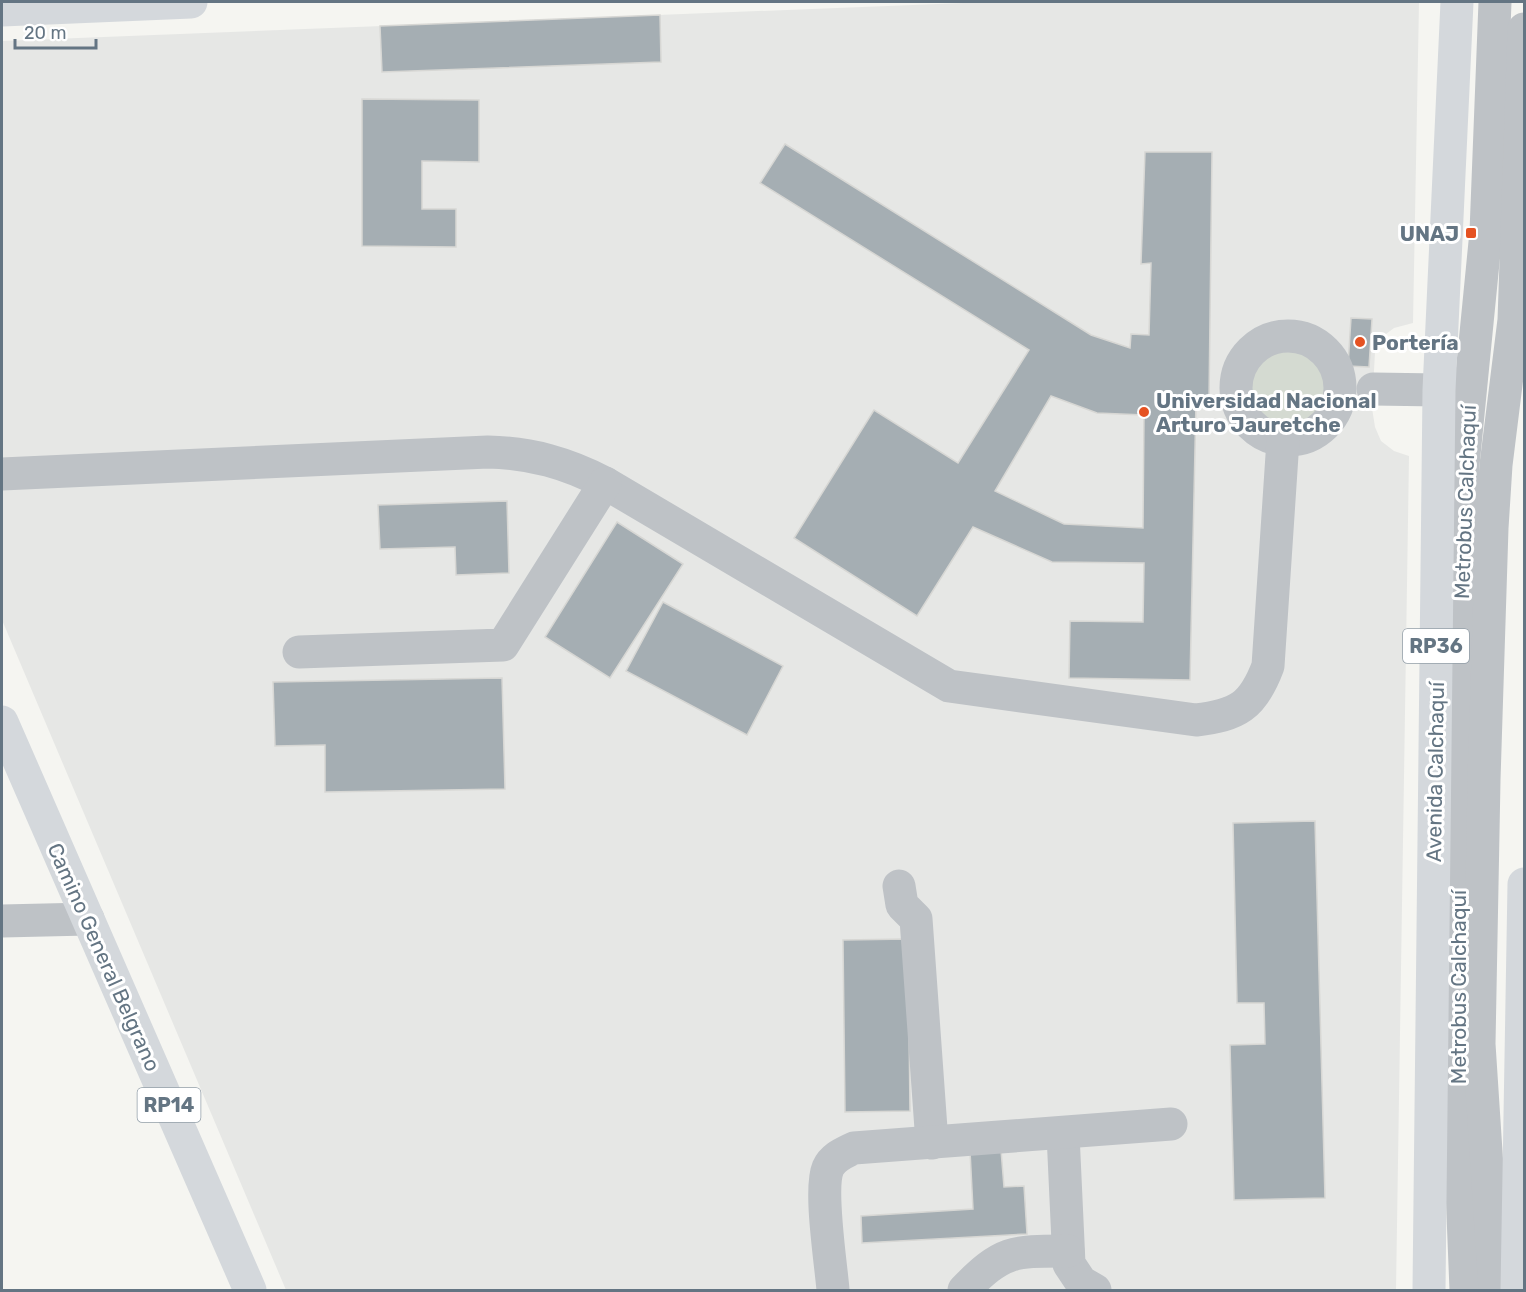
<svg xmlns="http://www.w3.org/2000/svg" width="1526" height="1292" font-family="Rubik,sans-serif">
	<rect width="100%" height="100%" fill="#f5f5f1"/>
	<path fill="#e6e7e5" d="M988,2H1419L1413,323L1394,328L1382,337L1375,352L1372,408L1375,427L1381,441L1394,451L1409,456L1396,1290H286L2,620V41Z"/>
	<circle fill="#d4dad1" cx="1289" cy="389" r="39"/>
	<g fill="#a5aeb3" stroke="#d7d7d4" stroke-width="1.5" fill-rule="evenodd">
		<path d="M660,15L661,62L382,72L380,26Z"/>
		<path d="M362,99L479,100V162L422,161V209H456V247L362,246Z"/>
		<path d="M785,144L1091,335L1130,348L1131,334L1149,335L1151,263L1141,264L1145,152H1212L1209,401L1196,402L1190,680L1069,678L1070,621L1143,622L1144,563L1052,562L973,527L917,616L794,538L874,410L958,463L1029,350L760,183ZM1051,396L1097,413L1144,415L1143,528L1064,524L995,491Z"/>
		<path d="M1351,318L1372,319L1369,367L1348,366Z"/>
		<path d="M507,501L509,573L456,575L455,547L380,549L378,505Z"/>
		<path d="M617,522L683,564L610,678L545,637Z"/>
		<path d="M663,602L783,666L747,735L626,671Z"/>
		<path d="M502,678L505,789L325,792V745L275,746L273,682Z"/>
		<path d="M1315,821L1325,1198L1234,1200L1230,1045L1265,1044L1264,1003H1237L1233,823Z"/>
		<path d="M908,939L910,1111L845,1112L843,940Z"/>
		<path d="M1001,1150L1004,1187L1024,1186L1027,1234L862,1243L861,1216L973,1209L970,1151Z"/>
	</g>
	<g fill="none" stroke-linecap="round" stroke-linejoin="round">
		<g stroke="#bec2c6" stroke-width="33">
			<circle cx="1288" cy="388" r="52"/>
			<path d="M1373,389L1439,390"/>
			<path d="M2,474L488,452C531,453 567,463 605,483L949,686L1196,720C1238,715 1253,706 1268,666L1283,440"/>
			<path d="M299,652L503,645L605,483"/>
			<path d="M899,886L902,905L916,919L932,1143"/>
			<path d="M2,921L88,919"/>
			<path d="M1063,1134L1069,1264L1081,1282L1095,1290"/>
			<path d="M833,1290C831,1264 819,1189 828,1168C833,1157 844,1153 854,1148L1171,1124"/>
			<path d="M964,1290C1003,1250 1013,1251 1068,1251"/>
			<path d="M1466,1290L1457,1065L1463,465L1486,232L1495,2"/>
			<path d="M1495,1290L1479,1044L1484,780L1492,528L1496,465L1514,320L1524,29"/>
		</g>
		<g stroke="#d4d8dc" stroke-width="33">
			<path d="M2,10L191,2"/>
			<path d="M2,722L250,1290"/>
			<path d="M1429,1290L1439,390L1457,2"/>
			<path d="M1517,1290L1524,884"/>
		</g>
	</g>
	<g fill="#e55222" stroke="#fff" stroke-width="2">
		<rect x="1465" y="227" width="12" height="12" rx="3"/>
		<circle cx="1360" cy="342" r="6"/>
		<circle cx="1144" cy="412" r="6"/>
	</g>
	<g text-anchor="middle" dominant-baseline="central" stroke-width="6" stroke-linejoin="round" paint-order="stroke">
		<g fill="#fff" stroke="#929ea8" stroke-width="1.5">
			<rect x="1403" y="629" width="66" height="34" rx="4.5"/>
			<rect x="137.5" y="1088" width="63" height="34" rx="4.5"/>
		</g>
		<g font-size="20" font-weight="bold" fill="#647583">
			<text x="1436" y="646">RP36</text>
			<text x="169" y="1105">RP14</text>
		</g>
		<g font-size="21" font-weight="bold" fill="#647583" stroke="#fff" text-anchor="start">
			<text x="1459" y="233" text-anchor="end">UNAJ</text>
			<text x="1372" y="342">Portería</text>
			<text x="1156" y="400">Universidad Nacional<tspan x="1156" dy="24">Arturo Jauretche</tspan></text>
		</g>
		<g font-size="21" fill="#647583" stroke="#fff">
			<text transform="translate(1465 502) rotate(-88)">Metrobus Calchaquí</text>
			<text transform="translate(1435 772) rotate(-89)">Avenida Calchaquí</text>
			<text transform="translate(104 957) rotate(66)">Camino General Belgrano</text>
			<text transform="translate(1458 987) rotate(-90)">Metrobus Calchaquí</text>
		</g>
	</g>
	<rect width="1526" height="1292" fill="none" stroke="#647583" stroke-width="6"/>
	<path d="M15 39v9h81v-9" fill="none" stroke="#647583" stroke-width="3"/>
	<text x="24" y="39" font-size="18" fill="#647583" stroke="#ffffff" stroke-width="4.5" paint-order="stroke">20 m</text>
</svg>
